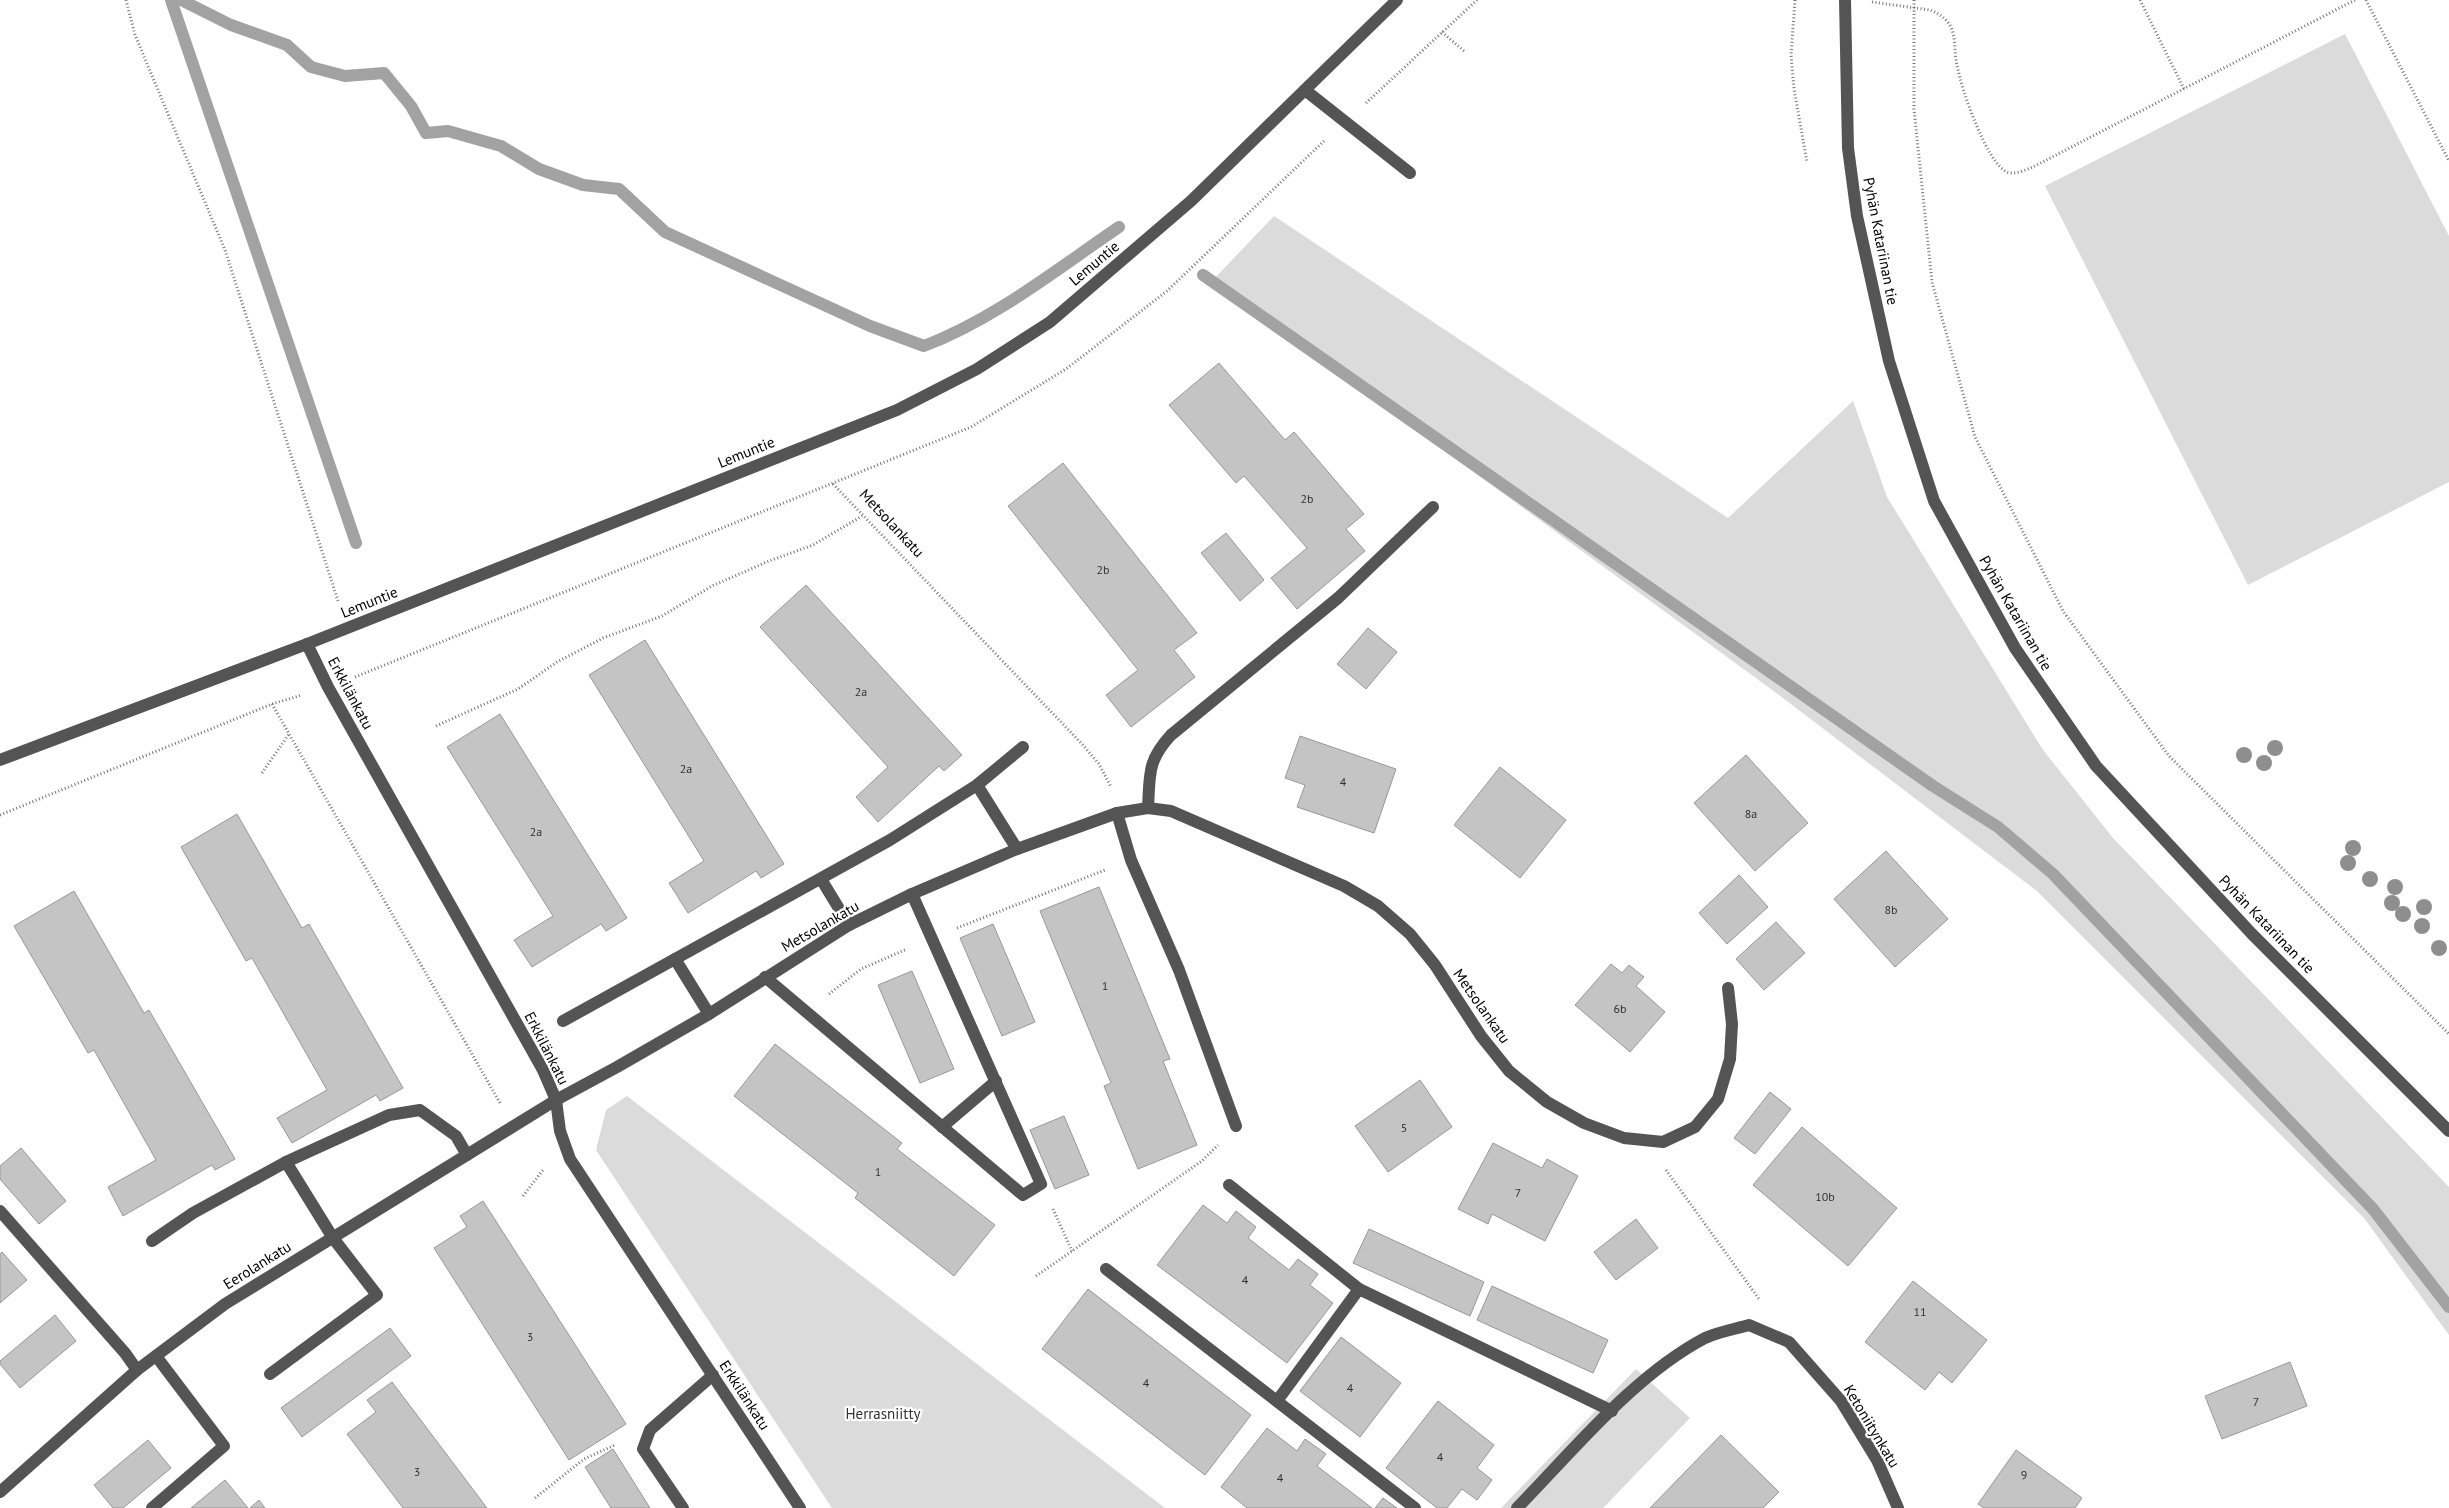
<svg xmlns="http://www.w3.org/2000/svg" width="2449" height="1508" font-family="'PT Sans',sans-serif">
	<rect width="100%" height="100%" fill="#fff"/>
	<g fill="#dbdbdb">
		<path d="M2345,34L2449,236V482L2248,585L2045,186Z"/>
		<path d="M1274,216L1728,518L1853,401L1887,497L2043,750L2113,838L2449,1187V1335L2364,1218L2037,891L1775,692L1212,281Z"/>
		<path d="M627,1096L1165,1508H832L596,1150L606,1110Z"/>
		<path d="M1636,1369L1690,1418L1603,1508H1501Z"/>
	</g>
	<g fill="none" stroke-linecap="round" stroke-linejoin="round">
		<g stroke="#a2a2a2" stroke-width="12">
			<path d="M171,0L356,543"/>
			<path d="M181,0L231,25L287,45L311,67L345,76L384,73L411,106L426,133L448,131L501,146L539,169L583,185L619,189L665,232L870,326L924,346C995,319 1057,269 1119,227"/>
			<path d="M1203,275L1933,786L1998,827L2053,874L2373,1209L2449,1307"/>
		</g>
	</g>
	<g fill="#c4c4c4" stroke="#989898">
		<path d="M1219,363L1285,440L1294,432L1364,514L1346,529L1365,551L1297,609L1271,578L1307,548L1244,476L1236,483L1169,405Z"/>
		<path d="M1063,463L1197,633L1174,650L1195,677L1131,727L1106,695L1138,670L1008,506Z"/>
		<path d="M1226,533L1264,580L1240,601L1201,553Z"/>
		<path d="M806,585L962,755L944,771L939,766L878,822L856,797L888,767L760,627Z"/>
		<path d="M1368,628L1397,652L1366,689L1337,664Z"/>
		<path d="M645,640L784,864L761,878L756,871L688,913L669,883L704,861L589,675Z"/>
		<path d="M500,714L627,918L606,931L601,924L532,967L514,940L553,916L447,747Z"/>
		<path d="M1300,736L1396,769L1374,833L1297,807L1305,785L1285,778Z"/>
		<path d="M1746,755L1808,823L1755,871L1694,803Z"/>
		<path d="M1500,767L1566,820L1520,878L1454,825Z"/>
		<path d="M237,814L302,928L309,924L403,1088L380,1101L376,1095L292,1143L277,1118L327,1090L252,958L246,961L181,847Z"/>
		<path d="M1886,851L1948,919L1895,967L1834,899Z"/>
		<path d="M1739,875L1768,907L1727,944L1699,913Z"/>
		<path d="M1099,887L1170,1059L1163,1061L1197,1145L1138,1169L1104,1086L1111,1083L1040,911Z"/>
		<path d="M74,891L144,1013L149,1010L235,1159L215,1170L212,1165L123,1216L108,1187L156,1160L94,1050L88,1053L14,926Z"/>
		<path d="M1776,922L1805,953L1764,990L1736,959Z"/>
		<path d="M993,924L1035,1022L1002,1036L960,938Z"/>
		<path d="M1611,964L1622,973L1629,965L1644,977L1636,986L1665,1012L1630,1052L1575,1005Z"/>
		<path d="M912,971L954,1069L920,1083L878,985Z"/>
		<path d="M775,1044L902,1143L897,1149L995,1225L954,1276L855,1198L858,1193L734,1096Z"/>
		<path d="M1420,1080L1452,1127L1388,1172L1355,1126Z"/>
		<path d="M1770,1092L1791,1109L1755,1154L1734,1138Z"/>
		<path d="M1064,1116L1089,1175L1055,1189L1030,1130Z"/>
		<path d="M1802,1127L1897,1208L1848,1266L1753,1185Z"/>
		<path d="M1493,1143L1542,1168L1547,1159L1578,1176L1545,1241L1492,1214L1488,1224L1458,1209Z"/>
		<path d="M21,1148L66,1201L39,1224L0,1179V1166Z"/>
		<path d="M483,1201L626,1424L569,1460L434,1248L467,1227L460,1216Z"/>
		<path d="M1203,1205L1227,1223L1236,1211L1256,1227L1248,1238L1289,1270L1298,1259L1318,1274L1310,1285L1333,1303L1287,1363L1157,1265Z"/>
		<path d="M1636,1219L1658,1248L1616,1280L1594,1252Z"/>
		<path d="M1369,1229L1484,1282L1470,1316L1353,1263Z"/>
		<path d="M2,1252L27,1280L0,1303V1254Z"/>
		<path d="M1913,1281L1987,1340L1952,1383L1939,1372L1925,1390L1865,1342Z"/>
		<path d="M1492,1286L1608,1340L1593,1373L1477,1320Z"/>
		<path d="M1088,1289L1251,1415L1205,1475L1042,1349Z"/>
		<path d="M55,1315L76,1341L20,1388L0,1364V1361Z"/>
		<path d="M390,1328L411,1356L302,1437L281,1408Z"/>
		<path d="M1341,1337L1401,1383L1360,1437L1300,1391Z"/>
		<path d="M2290,1362L2307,1406L2222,1439L2205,1396Z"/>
		<path d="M392,1382L487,1508H403L347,1434L376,1412L367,1400Z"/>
		<path d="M1438,1401L1494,1445L1477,1468L1492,1480L1477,1500L1462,1489L1447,1508H1437L1386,1468Z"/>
		<path d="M1267,1428L1297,1451L1305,1439L1326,1454L1317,1466L1372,1508H1247L1221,1487Z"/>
		<path d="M1721,1435L1779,1492L1763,1508H1650Z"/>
		<path d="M148,1440L171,1468L123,1508H113L94,1485Z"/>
		<path d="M613,1449L650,1508H611L585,1467Z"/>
		<path d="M2016,1450L2082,1498L2075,1508H1984L1978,1504Z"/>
		<path d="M225,1480L248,1508H191Z"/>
		<path d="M1383,1498L1397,1508H1375Z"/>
		<path d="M259,1500L265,1508H250Z"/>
	</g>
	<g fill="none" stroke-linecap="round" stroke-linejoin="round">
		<g stroke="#767676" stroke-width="3" stroke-dasharray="1 2.5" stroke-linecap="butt">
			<path d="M126,0L135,35L225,250L338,601"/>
			<path d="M1795,0L1791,55L1794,89L1807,162"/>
			<path d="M1914,0V109L1932,282L1975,437L2063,611L2169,756L2449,1034"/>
			<path d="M2140,0L2184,89"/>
			<path d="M2366,0L2449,161"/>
			<path d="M1872,2L1930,10C1938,13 1946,18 1951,27C1956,38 1954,53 1957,65C1961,88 1986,162 2007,172C2016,175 2025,170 2033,167L2355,0"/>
			<path d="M1442,32L1465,52"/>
			<path d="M1366,103L1477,0"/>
			<path d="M833,484L1082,744L1099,764L1111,787"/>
			<path d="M355,677L971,427L1066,369L1167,291L1324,141"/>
			<path d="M272,704L500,1103"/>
			<path d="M436,726L518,689L557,662L603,638L662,616L712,586L769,561L813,545L862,516"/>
			<path d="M262,773L289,734"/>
			<path d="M0,815L272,704L302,695"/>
			<path d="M957,928L1105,870"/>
			<path d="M829,994L861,969L907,949"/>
			<path d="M1666,1170L1759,1299"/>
			<path d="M523,1196L543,1170"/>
			<path d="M1053,1209L1072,1251"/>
			<path d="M1036,1276L1202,1161L1218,1145"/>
			<path d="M535,1498L584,1459L615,1445"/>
		</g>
		<g stroke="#545454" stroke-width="12">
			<path d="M1845,0L1848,148L1857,216L1889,361L1934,501L2015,648L2096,766L2252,934L2449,1131"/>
			<path d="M1305,90L1410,173"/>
			<path d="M307,644L328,687L543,1070L556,1100L560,1131L570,1159L800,1508"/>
			<path d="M0,760L307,644L897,410L977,369L1050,322L1191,201L1397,0"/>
			<path d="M977,785L1017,849"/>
			<path d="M1148,808C1150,774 1147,761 1171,735L1338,598L1433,507"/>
			<path d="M1117,813L1131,860L1179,970L1236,1126"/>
			<path d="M821,879L849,925"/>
			<path d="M675,959L709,1014"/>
			<path d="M765,977L1023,1195L1041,1184L912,894"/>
			<path d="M563,1021L890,840L977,785L1023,747"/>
			<path d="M942,1127L996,1081"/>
			<path d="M286,1162L389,1115L420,1110L456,1136L467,1155"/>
			<path d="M1229,1185L1359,1289L1612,1411"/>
			<path d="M0,1211L125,1353L137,1370"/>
			<path d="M152,1241L193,1213L286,1162L333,1238L377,1295L270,1374"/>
			<path d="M1106,1269L1415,1508"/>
			<path d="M1277,1401L1359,1289"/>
			<path d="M0,1492L137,1370L225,1304L556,1100L617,1067L709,1014L849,925L912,894L1017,849L1117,813L1148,808L1171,811L1344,886L1378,906L1410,934L1435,965L1481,1036L1509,1071L1547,1102L1584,1123L1624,1138L1663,1142L1695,1127L1718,1099L1730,1059L1732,1024L1728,988"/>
			<path d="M152,1508L224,1446L156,1356"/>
			<path d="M683,1508L643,1449L650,1430L713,1375"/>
			<path d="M1517,1508C1574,1450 1633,1376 1705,1338C1718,1332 1735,1329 1749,1325L1789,1342L1841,1401L1877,1460L1898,1508"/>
		</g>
	</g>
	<g fill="#8e8e8e">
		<circle cx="2275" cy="748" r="8"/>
		<circle cx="2244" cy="755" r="8"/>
		<circle cx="2264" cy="763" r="8"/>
		<circle cx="2353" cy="848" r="8"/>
		<circle cx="2348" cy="863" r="8"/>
		<circle cx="2370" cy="879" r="8"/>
		<circle cx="2395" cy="887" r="8"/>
		<circle cx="2392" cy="903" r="8"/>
		<circle cx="2424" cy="907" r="8"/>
		<circle cx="2403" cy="914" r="8"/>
		<circle cx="2422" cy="926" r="8"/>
		<circle cx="2439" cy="948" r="8"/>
	</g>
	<g text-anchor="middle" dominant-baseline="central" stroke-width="4.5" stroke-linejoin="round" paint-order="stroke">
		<g font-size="12" fill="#313131">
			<text x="1307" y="498">2b</text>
			<text x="1103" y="569">2b</text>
			<text x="861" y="691">2a</text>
			<text x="686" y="768">2a</text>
			<text x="1343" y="781">4</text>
			<text x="1751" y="813">8a</text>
			<text x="536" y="831">2a</text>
			<text x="1891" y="909">8b</text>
			<text x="1105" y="985">1</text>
			<text x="1620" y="1008">6b</text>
			<text x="1404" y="1127">5</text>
			<text x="878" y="1171">1</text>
			<text x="1518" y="1192">7</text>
			<text x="1825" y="1196">10b</text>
			<text x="1245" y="1279">4</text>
			<text x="1920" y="1311">11</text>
			<text x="530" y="1336">3</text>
			<text x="1146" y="1382">4</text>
			<text x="1350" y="1387">4</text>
			<text x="2256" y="1401">7</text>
			<text x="1440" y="1456">4</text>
			<text x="417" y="1471">3</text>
			<text x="2024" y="1474">9</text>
			<text x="1280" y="1477">4</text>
		</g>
		<g font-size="15" fill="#000" stroke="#fff">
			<text transform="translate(1881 241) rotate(79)">Pyhän Katariinan tie</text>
			<text transform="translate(1094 263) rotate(-40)">Lemuntie</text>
			<text transform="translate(746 452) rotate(-22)">Lemuntie</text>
			<text transform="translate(892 523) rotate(47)">Metsolankatu</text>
			<text transform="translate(369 602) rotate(-22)">Lemuntie</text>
			<text transform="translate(2016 613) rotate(60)">Pyhän Katariinan tie</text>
			<text transform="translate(351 693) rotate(62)">Erkkilänkatu</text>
			<text transform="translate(2267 924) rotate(46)">Pyhän Katariinan tie</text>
			<text transform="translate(820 926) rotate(-30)">Metsolankatu</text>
			<text transform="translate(1482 1006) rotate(55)">Metsolankatu</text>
			<text transform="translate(547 1048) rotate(63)">Erkkilänkatu</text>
			<text transform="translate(257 1265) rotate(-32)">Eerolankatu</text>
			<text transform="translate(745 1395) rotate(57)">Erkkilänkatu</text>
			<text transform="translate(1872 1426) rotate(59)">Ketoniitynkatu</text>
		</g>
		<g font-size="15" fill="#323232" stroke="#fff">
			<text x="883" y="1413">Herrasniitty</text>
		</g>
	</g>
</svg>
